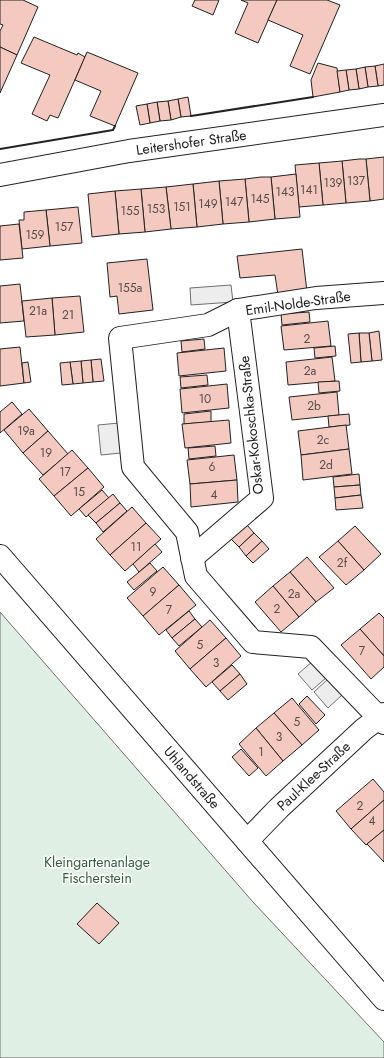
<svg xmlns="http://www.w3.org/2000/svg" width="384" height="1058" font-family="Jost,sans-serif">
	<rect width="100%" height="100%" fill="#fff"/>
	<path fill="#e0efe3" stroke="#6f6f6f" d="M0,612L253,902L384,1042V1058H0Z"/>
	<g fill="#ededed" stroke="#6f6f6f">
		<path d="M231,285L233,302L191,305L190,288Z"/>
		<path d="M119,423L121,453L101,455L98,425Z"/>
		<path d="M313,661L327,677L312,690L298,674Z"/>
		<path d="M328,679L342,695L328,708L314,692Z"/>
	</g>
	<g fill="#f3c9c0" stroke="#222">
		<path d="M0,0H23L38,7L17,55L0,47V31L3,25L0,24Z"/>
		<path d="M195,0H219L213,15L192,6Z"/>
		<path d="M241,0H277L258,43L235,33L248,3Z"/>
		<path d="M277,0H327L340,5L310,74L290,66L303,35L268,20Z"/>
		<path d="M34,37L77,55L78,53L85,57L58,118L50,115L47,121L32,114L50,75L21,63Z"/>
		<path d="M0,47L17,55L0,93Z"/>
		<path d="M87,52L138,73L115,126L90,116L101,91L75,80Z"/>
		<path d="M318,63L337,68L340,92L313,97L311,80Z"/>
		<path d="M384,64V85L378,86L375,66Z"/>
		<path d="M375,66L378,86L368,87L365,67Z"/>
		<path d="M365,67L368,87L359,89L356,69Z"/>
		<path d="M356,69L359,89L349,90L346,70Z"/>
		<path d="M346,70L349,90L340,92L337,71Z"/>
		<path d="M188,97L191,116L181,117L178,99Z"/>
		<path d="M178,99L181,117L171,120L168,101Z"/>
		<path d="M168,101L171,120L160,121L157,102Z"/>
		<path d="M157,102L160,121L150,123L147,104Z"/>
		<path d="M147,104L150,123L140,125L136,106Z"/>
		<path d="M384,157V199L370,201L366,159Z"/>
		<path d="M359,159H366L370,201L346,203L342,161Z"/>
		<path d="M342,161L346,203L323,205L319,163Z"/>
		<path d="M319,163L323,205L299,207L295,165Z"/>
		<path d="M296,174L300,217L275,219L271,177Z"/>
		<path d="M261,177H271L275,219L249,222L245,179Z"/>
		<path d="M245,179L249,222L223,224L219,181Z"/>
		<path d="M219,181L223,224L197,227L193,184Z"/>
		<path d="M193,184L197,227L171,229L166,187Z"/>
		<path d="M166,187L171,229L145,232L141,189Z"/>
		<path d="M141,189L145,232L119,234L115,191Z"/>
		<path d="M115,191L119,234L92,237L88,194Z"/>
		<path d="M78,207L82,243L50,246L46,210Z"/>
		<path d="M46,210L50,246L22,249L19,220H24V212Z"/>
		<path d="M19,224L23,258L0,260V226Z"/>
		<path d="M302,249L307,292L278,295L275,275L240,278L237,256Z"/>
		<path d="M147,259L153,310L119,314L117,296L110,297L107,263Z"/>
		<path d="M20,284L24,321L0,323V286Z"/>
		<path d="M80,296L84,332L55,335L52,298Z"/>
		<path d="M52,298L55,335L26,337L22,301Z"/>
		<path d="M309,312L310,322L282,325L281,314Z"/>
		<path d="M328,321L331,346L284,350L281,326Z"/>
		<path d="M379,331L382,360L372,361L369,333Z"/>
		<path d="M359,333H369L372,361L361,362Z"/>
		<path d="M359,333L361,362L351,363L348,334Z"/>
		<path d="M204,339L205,349L182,352L181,341Z"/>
		<path d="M335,346L336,356L315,358L314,348Z"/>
		<path d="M20,347L24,383L0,386V349Z"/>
		<path d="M224,348L226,371L179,376L177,353Z"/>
		<path d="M332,357L335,381L288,385L286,362Z"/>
		<path d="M101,359L104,381L93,382L91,360Z"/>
		<path d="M91,360L93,382L83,383L81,361Z"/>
		<path d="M81,361L83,383L73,384L70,362Z"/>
		<path d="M28,362L31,382L24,383L22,363Z"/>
		<path d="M70,362L73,384L62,385L60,363Z"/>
		<path d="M207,375L208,385L181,388L180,377Z"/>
		<path d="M339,381L340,391L319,393L318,382Z"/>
		<path d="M227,384L229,408L182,413L180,389Z"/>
		<path d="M337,392L339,415L292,420L289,397Z"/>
		<path d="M12,402L22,414L0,433V412Z"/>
		<path d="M29,409L48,431L23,453L4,430Z"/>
		<path d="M211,411V422L184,424V414Z"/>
		<path d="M349,414L350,425L329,427L328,416Z"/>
		<path d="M229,420L231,443L185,448L182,424Z"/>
		<path d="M346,425L349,449L301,455L298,431Z"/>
		<path d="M48,431L68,454L43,475L23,453Z"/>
		<path d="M215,446L216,456L189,459L188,448Z"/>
		<path d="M349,449L352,474L303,480L301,455Z"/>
		<path d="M72,450L88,468L54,496L39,479Z"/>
		<path d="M234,455L237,480L190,484L187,460Z"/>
		<path d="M88,468L104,487L71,516L54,496Z"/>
		<path d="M359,474L360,485L334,487L333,477Z"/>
		<path d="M237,480L238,502L191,507L190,484Z"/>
		<path d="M360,485L361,495L335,498L334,487Z"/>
		<path d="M102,490L109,498L86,517L79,509Z"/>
		<path d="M113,494L120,503L96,523L88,515Z"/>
		<path d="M361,495L363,508L336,510L335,498Z"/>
		<path d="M120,503L127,511L103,532L96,523Z"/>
		<path d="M132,507L146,523L110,555L96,539Z"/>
		<path d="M146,523L161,539L125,571L110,555Z"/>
		<path d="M247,525L254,533L239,547L231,539Z"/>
		<path d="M355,526L381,554L364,570L338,541Z"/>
		<path d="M254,533L262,541L246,556L239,547Z"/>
		<path d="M262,541L269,549L253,563L246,556Z"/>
		<path d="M338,541L364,570L346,585L319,557Z"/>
		<path d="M155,544L162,552L139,572L133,564Z"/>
		<path d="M307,557L334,588L316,602L290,572Z"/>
		<path d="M150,563L157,571L134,590L127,582Z"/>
		<path d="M163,567L179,585L143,616L127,598Z"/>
		<path d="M290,572L316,602L299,617L273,586Z"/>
		<path d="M179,585L196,605L159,635L143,616Z"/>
		<path d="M273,586L299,617L281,632L255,602Z"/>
		<path d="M189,611L195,619L172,638L166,630Z"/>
		<path d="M379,613L384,618V656L360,629Z"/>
		<path d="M195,619L202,627L179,646L172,638Z"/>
		<path d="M210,620L226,638L190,669L175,651Z"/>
		<path d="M360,629L384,656V667L371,679L341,645Z"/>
		<path d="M226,638L241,656L206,687L190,669Z"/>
		<path d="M232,665L240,674L220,691L212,682Z"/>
		<path d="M240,674L247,684L228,700L220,691Z"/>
		<path d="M307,696L325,715L316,724L299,704Z"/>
		<path d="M292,698L319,730L302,745L274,713Z"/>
		<path d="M274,713L302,745L283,761L256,728Z"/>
		<path d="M256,728L283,761L266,776L239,744Z"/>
		<path d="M241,749L258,768L249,776L232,757Z"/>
		<path d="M373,779L384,792V800L351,829L336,811Z"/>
		<path d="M384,800V830L366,845L351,829Z"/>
		<path d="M384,830V862L367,844Z"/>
		<path d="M97,903L119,923L99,944L77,924Z"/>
	</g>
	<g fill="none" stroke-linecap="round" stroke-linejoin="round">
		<defs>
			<g id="minor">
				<path d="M384,293L316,298L238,310L208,325L120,338L133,467L187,532L196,576L253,642L311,647L384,723"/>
				<path id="s1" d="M0,556L384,999"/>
				<path d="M192,558L262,498L238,310"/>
				<path id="s2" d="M247,841L279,808L364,729L384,714"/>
			</g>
			<g id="tertiary">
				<path id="s3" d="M0,175L129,151L384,115"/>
			</g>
		</defs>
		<use href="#minor" stroke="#222" stroke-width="24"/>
		<use href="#tertiary" stroke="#222" stroke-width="24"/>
		<use href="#minor" stroke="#fff" stroke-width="22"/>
		<use href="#tertiary" stroke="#fff" stroke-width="22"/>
		<g stroke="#222" stroke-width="2">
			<path d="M191,116L313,97"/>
			<path d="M0,149L113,130L115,126"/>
		</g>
	</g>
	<g text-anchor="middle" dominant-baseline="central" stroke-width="3" stroke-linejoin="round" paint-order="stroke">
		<g font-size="12" fill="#564c4a">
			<text x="356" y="181">137</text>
			<text x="333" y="183">139</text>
			<text x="309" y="190">141</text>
			<text x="285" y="192">143</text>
			<text x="260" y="199">145</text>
			<text x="234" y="202">147</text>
			<text x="208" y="204">149</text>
			<text x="182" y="207">151</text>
			<text x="156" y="209">153</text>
			<text x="130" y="211">155</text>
			<text x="64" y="227">157</text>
			<text x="35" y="235">159</text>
			<text x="130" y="288">155a</text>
			<text x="38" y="311">21a</text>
			<text x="68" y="315">21</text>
			<text x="307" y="339">2</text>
			<text x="310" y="371">2a</text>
			<text x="205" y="399">10</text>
			<text x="314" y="406">2b</text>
			<text x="26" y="431">19a</text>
			<text x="323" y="440">2c</text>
			<text x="46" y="453">19</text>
			<text x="326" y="465">2d</text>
			<text x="212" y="467">6</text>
			<text x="65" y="472">17</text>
			<text x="79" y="492">15</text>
			<text x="214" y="495">4</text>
			<text x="136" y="547">11</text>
			<text x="342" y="563">2f</text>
			<text x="153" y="592">9</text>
			<text x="294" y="594">2a</text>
			<text x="277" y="609">2</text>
			<text x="169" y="610">7</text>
			<text x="200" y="645">5</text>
			<text x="362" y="651">7</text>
			<text x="216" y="663">3</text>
			<text x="297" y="722">5</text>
			<text x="279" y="737">3</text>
			<text x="261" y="752">1</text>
			<text x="360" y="806">2</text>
			<text x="372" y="821">4</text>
		</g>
		<g font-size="14" fill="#222" stroke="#fff">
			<text stroke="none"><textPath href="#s3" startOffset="194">Leitershofer Straße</textPath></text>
			<text transform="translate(298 303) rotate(-8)">Emil-Nolde-Straße</text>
			<text transform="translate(251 425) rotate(-96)">Oskar-Kokoschka-Straße</text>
			<text stroke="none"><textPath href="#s2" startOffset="93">Paul-Klee-Straße</textPath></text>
			<text stroke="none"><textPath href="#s1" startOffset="293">Uhlandstraße</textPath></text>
		</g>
		<g font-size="14" fill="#2f5e38" stroke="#fff">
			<text x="97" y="862">Kleingartenanlage<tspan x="97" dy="16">Fischerstein</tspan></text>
		</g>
	</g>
</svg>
